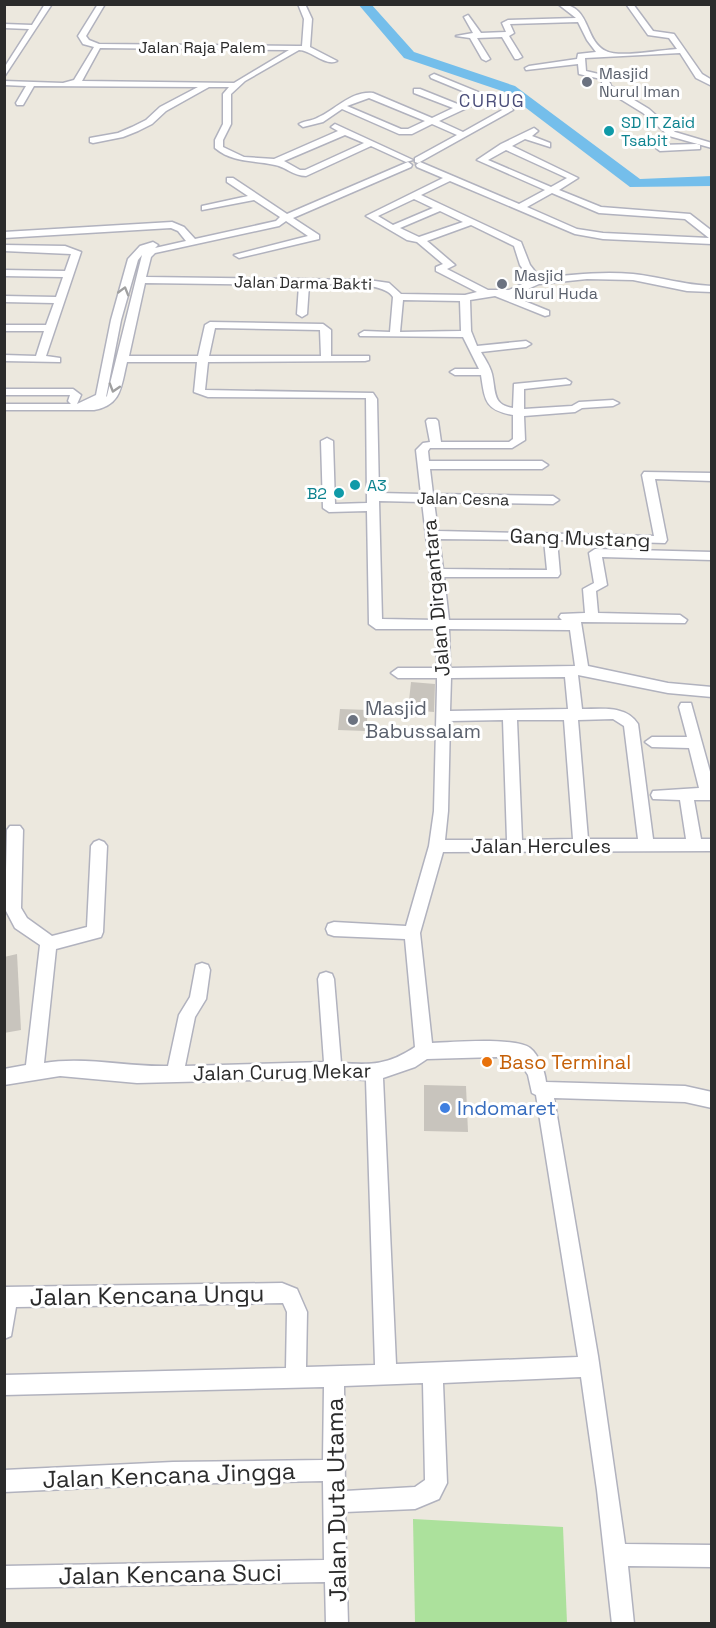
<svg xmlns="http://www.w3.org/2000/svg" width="716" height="1628" font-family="'Space Grotesk',sans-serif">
	<rect width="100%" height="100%" fill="#ece8de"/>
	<path fill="#ace19c" d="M413,1519L563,1527L567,1623H415Z"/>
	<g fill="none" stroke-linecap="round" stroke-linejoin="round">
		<path fill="#74beeb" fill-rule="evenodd" d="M358,4H371L414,52L515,86L640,179L712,176V186L630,187L505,92L404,58Z"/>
	</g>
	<g fill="#c8c4bd">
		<path d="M411,682L435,684L434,712L408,710Z"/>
		<path d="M340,709L368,710L366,731L338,730Z"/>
		<path d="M17,954L21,1030L4,1033V957Z"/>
		<path d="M424,1085L466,1086L468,1132L424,1131Z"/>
	</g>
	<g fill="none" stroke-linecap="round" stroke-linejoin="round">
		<defs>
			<g id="street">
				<path d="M45,4H52L4,77V68L29,29L4,28V24L32,25Z"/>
				<path d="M98,4H105L86,36L89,40L99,44L297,46H302L304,19L298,4H305L312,19L310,47L337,61C326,67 311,50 299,50L245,81L231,94V124L223,140V147L244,157L274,159L338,131L331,127L335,124L413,160L406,162L371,146L306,176C293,176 286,167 275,165C253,160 233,163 215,148V140L223,124V94L229,87H209L166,111L152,124L138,131L123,137L93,143L90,142V138L118,133L132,127L146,120L160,107L198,87L34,86L23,105H17L16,103L26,86L4,85V81L63,83L74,80L94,47L83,44L78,36ZM100,48L289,50L234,83L82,81ZM345,135L364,143L305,170H300L284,161Z"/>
				<path d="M558,4C592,4 583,40 606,51C619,58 660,50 677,49L669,38L648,35L626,4H633L653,31L674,34L702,74L712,80V86L696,78L680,53L585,58L586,71L607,76L611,86L649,109L675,132L712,143V148L669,136L643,113L604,89L601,79L579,74L578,64L526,70L525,68L529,66L577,59L578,54L596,52L587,40L578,22L510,24L514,33L509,36L522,57L518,59H515L502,37L477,38L490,59L486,61L482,59L470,38L456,36L473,33L464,17L468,15L481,33L506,32L502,23L508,20L576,18Z"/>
				<path d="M434,74L510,105L513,110L418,163L415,162V158L457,135L432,124L412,134H399L342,109L323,122L303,127L299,124C304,121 311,121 317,118C336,110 350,91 373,93L432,118L453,108L414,93V89H420L460,105L477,97L431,78L430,76ZM369,98L425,121L408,129H401L347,106ZM484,100L504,109L463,132L439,121Z"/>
				<path d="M534,128L538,131L532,136L550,143V147L525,139L512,146L578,178L559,190L601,207L690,214L712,231V244L603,239L575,234L450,181L421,195L521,242L530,265L540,278C570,275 602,271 633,274C660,277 684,285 712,286V292L687,291L633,280L587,279L539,284L512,296L549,311V315L545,316L495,296L470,300L471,331L477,346L526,341L531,344L526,347L481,352C485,359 490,366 492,374C496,391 492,405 513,408L514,384L566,379L571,382L570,384L524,389V409L572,406L579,402L613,400L619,403L613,406L582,408L575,412L524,416L525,440L512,448H430L428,451L429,461H542L548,465L542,469H430L433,494L553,496L559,500L553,504L434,502L438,531L654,536L642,475L644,472L712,473V481L655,479L667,540L665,543L557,540L560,574L558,577H444L449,620H562L559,617L561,614L585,613L583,589L594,583L589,553L595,549L712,552V560L602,557L607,585L596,591L598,613L680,615L687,620L685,623L581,622L588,666L668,683L712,687V697L668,693L578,675L582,709C602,709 626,705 638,724L653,839H686L680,800L653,799L651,795L653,791L699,788L689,748L652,747L645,742L652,737H687L679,707L681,703H691L712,779V800H694L701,839H712V851L443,852L420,933L432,1043C452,1042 516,1037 530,1048C539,1055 545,1072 546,1082L685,1086L712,1092V1108L685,1102L554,1098L598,1356L625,1544L712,1545V1567L628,1566L634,1624H612L597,1490L581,1377L443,1383L447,1483L439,1499L415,1509L345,1512L348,1624H326L325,1582L4,1588V1566L324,1560L323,1481L173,1484L4,1492V1470L173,1462L323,1460L324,1387L4,1395V1375L286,1368L287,1312L283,1303L16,1307L11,1336L4,1339V1287L282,1283L297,1289L307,1312L306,1367L375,1365L366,1080L333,1078L137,1083L60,1076L4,1085V1069L26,1065L40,945L15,928L5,909L7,830L10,826H20L23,830L21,908L27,918L52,936L87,927L91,846L94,842L99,840L104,842L107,846L103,932L101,937L56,949L44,1063C84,1056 127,1067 168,1066L179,1015L190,997L196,965L202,963L208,965L210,970L206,999L195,1017L185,1066L324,1062L318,979L320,974L326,972L332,974L334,979L341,1063C372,1065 388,1065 415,1047L405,939L334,936L328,934L326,929L328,924L334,922L406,926L429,846L434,811L437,686V678H398L391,673L398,668H437L436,629H376L369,624L367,511L329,512L323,508L321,441L327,438L333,441L335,504L367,503L366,398L208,397L194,392L197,362H127C121,386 122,405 94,410H4V404H71L68,401L70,395H4V389H73L81,395L77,404L96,395L111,320L128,259L140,246L153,242L158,245L155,248L186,241L178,231L171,228L4,238V232L172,222L184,227L195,239L276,221L280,217L254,200L202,210V206L248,196L227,182V178H233L287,214L408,162L412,165L411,167L293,218L319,235V239L239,258L234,255L308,236L286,221L279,226L155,253L151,257L146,277L368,280L389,283L401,294L465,295L477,292L436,271V267L443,264L417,242L407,240L366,216L443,178L417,167L416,165L420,162L519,204L545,190L477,160L501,144ZM506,150L567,178L551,187L488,160ZM552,193L599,213L685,219L709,238L603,233L577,229L527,207ZM414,199L433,208L393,225L378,216ZM440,211L463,222L419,237L400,228ZM471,225L514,246L520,265L531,280L509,290H488L447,269L455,265L427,241ZM142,255L107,396L106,397L121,320L138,260ZM145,283L299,285L297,314L302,317L307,314L309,285C328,285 383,280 393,297L390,332L364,331L359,334L360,336L463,337L479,369H455L450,372L455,375H481C485,401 485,410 513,415V439L509,442H441L438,421L436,419H428L426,421L430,442L423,443L416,450L421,494L379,493L377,399L373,393L205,390L208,362L365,361L369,360V356H331V330L323,324L210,322L205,325L198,356H129ZM403,300L460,301L461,331L400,332ZM215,328L320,330L321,356H209ZM379,501L422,502L436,620L382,619ZM439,539L544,540L547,570L443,569ZM449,629L570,630L575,666L450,668ZM565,677L568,709L450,711L451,678ZM613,719L624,726L638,839H588L578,720ZM503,720L507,840H445L448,811L450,721ZM517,720H564L573,839L522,840ZM497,1057L519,1061L528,1075L532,1093L536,1095L578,1357L396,1364L383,1078L415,1067L427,1059ZM423,1383L425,1480L415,1487L345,1491L344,1386Z"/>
				<path d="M697,144L700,145V149L660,151L656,148L660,145Z"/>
				<path d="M4,245L65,246L81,252L46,356L60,358V362L4,361V355L36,356L44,331H4V325H46L54,303L4,302V296L56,297L63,277L4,276V270L65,271L71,254L4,251Z"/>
			</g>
		</defs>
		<use href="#street" stroke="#b1b2be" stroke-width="3"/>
		<use href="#street" fill="#fff" fill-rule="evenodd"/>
	</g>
	<defs><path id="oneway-chevron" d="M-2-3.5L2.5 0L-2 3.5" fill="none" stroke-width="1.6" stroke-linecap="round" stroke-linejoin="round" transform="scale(1.5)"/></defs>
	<g stroke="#a0a0a0">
		<use href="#oneway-chevron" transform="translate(124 291) rotate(-74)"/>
		<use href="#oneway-chevron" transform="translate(114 388) rotate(107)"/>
	</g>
	<g fill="#6b7280" stroke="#fff" stroke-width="2">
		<circle cx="587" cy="82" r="6"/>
		<circle cx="502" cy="284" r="6"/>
		<circle cx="353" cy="720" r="6"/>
	</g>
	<g fill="#0f9aa8" stroke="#fff" stroke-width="2">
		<circle cx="609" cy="131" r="6"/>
		<circle cx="355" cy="485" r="6"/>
		<circle cx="339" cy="493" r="6"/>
	</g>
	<circle fill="#e8710a" stroke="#fff" stroke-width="2" cx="487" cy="1062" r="6"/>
	<circle fill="#3f7fe0" stroke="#fff" stroke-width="2" cx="445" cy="1108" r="6"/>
	<g text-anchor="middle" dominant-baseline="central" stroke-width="6" stroke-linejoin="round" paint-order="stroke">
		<g font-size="16" fill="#2b2b2b" stroke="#fff">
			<text x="202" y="47">Jalan Raja Palem</text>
			<text transform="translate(303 283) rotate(1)">Jalan Darma Bakti</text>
			<text transform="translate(463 499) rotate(1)">Jalan Cesna</text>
		</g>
		<g font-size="16" fill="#5b616d" stroke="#fff" text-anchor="start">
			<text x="599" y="73">Masjid<tspan x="599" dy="18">Nurul Iman</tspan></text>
			<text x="514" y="275">Masjid<tspan x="514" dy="18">Nurul Huda</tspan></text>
		</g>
		<g font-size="16" fill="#0d838f" stroke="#fff" text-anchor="start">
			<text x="621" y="122">SD IT Zaid<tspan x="621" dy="18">Tsabit</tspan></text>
			<text x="367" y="485">A3</text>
			<text x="327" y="493" text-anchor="end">B2</text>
		</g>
		<g font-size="18" letter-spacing="1.5" fill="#4c4f7b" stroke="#fff">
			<text x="492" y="100">CURUG</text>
		</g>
		<g font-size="20" fill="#2b2b2b" stroke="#fff">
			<text transform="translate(580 538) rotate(2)">Gang Mustang</text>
			<text transform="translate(436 598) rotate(-95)">Jalan Dirgantara</text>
			<text x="541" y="846">Jalan Hercules</text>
			<text transform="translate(282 1072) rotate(-1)">Jalan Curug Mekar</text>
		</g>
		<g font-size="20" fill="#5b616d" stroke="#fff" text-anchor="start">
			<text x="365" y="708">Masjid<tspan x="365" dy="23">Babussalam</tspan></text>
		</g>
		<g font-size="20" fill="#c56008" stroke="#fff" text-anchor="start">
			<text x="499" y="1062">Baso Terminal</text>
		</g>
		<g font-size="20" fill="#366cbe" stroke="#fff" text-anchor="start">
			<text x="457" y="1108">Indomaret</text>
		</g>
		<g font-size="24" fill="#2b2b2b" stroke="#fff">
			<text transform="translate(147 1295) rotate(-1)">Jalan Kencana Ungu</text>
			<text transform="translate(169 1475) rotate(-2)">Jalan Kencana Jingga</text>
			<text transform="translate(336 1500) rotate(-91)">Jalan Duta Utama</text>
			<text transform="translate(170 1574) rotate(-1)">Jalan Kencana Suci</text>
		</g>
	</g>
	<rect width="716" height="1628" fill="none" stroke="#2b2b2b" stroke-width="12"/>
</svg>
